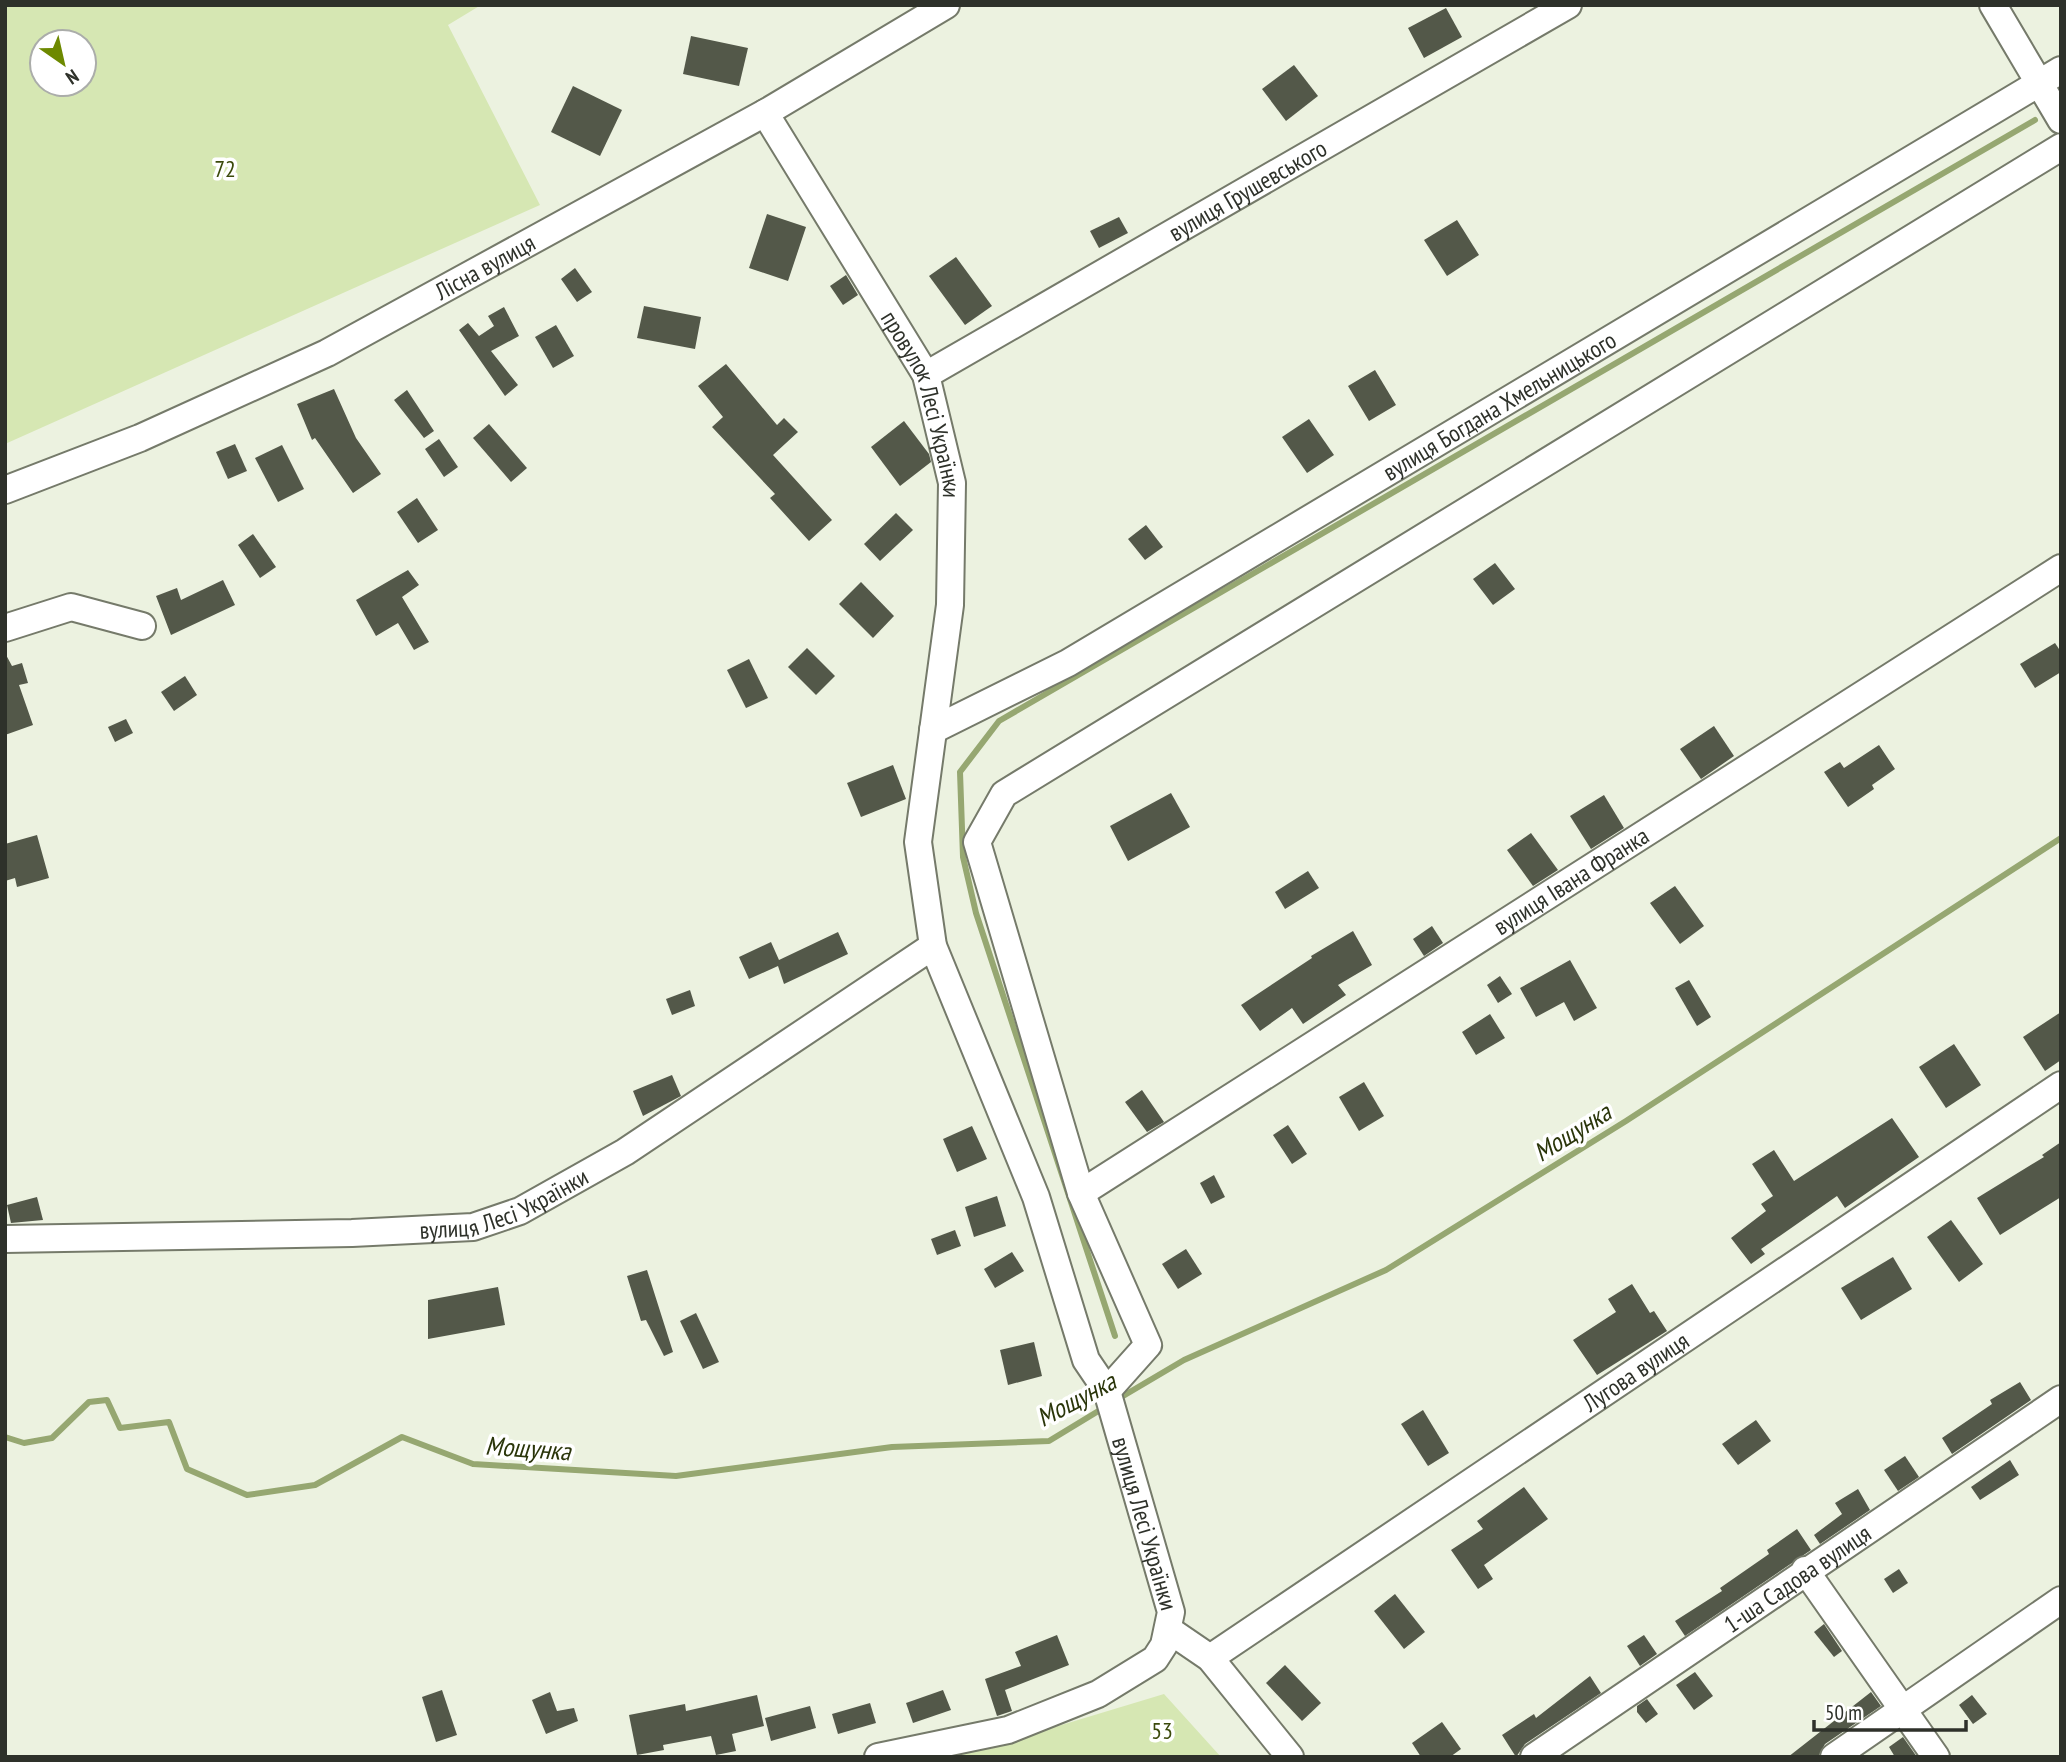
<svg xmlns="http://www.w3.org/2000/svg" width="2066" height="1762" font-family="'PT Sans Narrow',sans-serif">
	<rect width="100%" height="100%" fill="#ecf2e0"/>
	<g fill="#d6e7b3" fill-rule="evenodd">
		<path d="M5,5H481L448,25L540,205L5,444ZM42,42H84V84H42Z"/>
		<path d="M1164,1694L1221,1757H945L995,1745Z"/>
	</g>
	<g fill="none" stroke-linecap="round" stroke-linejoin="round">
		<g stroke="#96a771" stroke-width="6">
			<path d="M1115,1336L976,913L963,857L960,772L999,721L2035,120"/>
			<path d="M1118,1399L1184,1360L1386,1270L1626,1121L2061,838"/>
			<path d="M5,1437L24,1443L52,1438L89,1402L107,1400L120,1428L169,1422L187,1469L247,1495L315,1485L402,1437L473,1464L676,1476L892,1447L1049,1441L1105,1407"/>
		</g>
	</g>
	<g fill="#535849">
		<path d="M1446,8L1462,37L1424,58L1408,28Z"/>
		<path d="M691,36L748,48L739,86L683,74Z"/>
		<path d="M1294,65L1318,96L1286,121L1262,89Z"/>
		<path d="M573,86L622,110L600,156L551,132Z"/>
		<path d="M767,214L806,227L788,281L749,268Z"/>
		<path d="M1119,217L1128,233L1099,248L1090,231Z"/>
		<path d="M1457,220L1479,255L1447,276L1424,240Z"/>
		<path d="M956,257L992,306L965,325L929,276Z"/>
		<path d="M575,268L592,292L577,302L561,279Z"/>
		<path d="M846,275L858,295L843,305L830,286Z"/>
		<path d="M644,306L701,317L695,349L637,338Z"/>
		<path d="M504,307L519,336L491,351L518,385L505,396L459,330L468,323L479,336L494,326L488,316Z"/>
		<path d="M556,325L574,356L553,368L535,337Z"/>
		<path d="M726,364L777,425L784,418L798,432L773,455L832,520L809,541L770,498L775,494L712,427L723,417L698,386Z"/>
		<path d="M1375,370L1396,405L1369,421L1348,386Z"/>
		<path d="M334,389L356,438L381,474L353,493L315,438L312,440L297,404Z"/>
		<path d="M407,390L434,431L424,438L394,400Z"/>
		<path d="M1309,419L1334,455L1307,473L1282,437Z"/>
		<path d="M904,421L929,454L931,462L900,486L871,447Z"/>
		<path d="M489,424L527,468L511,482L473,438Z"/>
		<path d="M439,439L458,467L444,477L425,449Z"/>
		<path d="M235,444L247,471L228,479L216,452Z"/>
		<path d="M282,445L304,489L278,502L255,458Z"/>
		<path d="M417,498L438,530L418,543L397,512Z"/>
		<path d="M896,513L913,530L880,561L864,544Z"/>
		<path d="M1146,525L1163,547L1145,560L1128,539Z"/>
		<path d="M253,534L276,567L260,578L238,545Z"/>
		<path d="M1495,563L1515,589L1493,605L1473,579Z"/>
		<path d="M408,570L419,585L402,597L429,642L414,650L398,623L376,636L356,600Z"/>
		<path d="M223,580L235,605L171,635L156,596L177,588L181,600Z"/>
		<path d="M861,582L894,616L873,638L839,604Z"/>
		<path d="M2055,643L2061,652V672L2035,688L2020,664Z"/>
		<path d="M807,648L835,676L816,695L788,667Z"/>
		<path d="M5,653L12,666L22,663L28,683L19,685L33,725L5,735Z"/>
		<path d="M749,659L768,698L746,708L727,670Z"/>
		<path d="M185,676L197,695L174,711L161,692Z"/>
		<path d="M126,719L133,733L115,742L108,727Z"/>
		<path d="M1714,726L1734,756L1701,779L1680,749Z"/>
		<path d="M1879,745L1895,769L1872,785L1874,789L1848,807L1824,772L1840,762L1844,768Z"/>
		<path d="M893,765L906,799L861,817L847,783Z"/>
		<path d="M1171,793L1190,827L1128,861L1110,826Z"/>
		<path d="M1604,795L1624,828L1591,849L1570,816Z"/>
		<path d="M1531,833L1558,870L1533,886L1507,850Z"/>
		<path d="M37,835L49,878L17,887L15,878L5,881V844Z"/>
		<path d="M1308,871L1319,888L1285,909L1275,892Z"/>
		<path d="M1675,886L1704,926L1680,944L1650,903Z"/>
		<path d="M1432,926L1443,943L1424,956L1413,939Z"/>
		<path d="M1353,931L1372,965L1338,985L1346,995L1303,1024L1292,1008L1260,1031L1241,1005L1312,958L1311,956Z"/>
		<path d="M838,932L848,954L784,984L778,966L749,979L739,957L771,942L779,960Z"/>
		<path d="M1570,960L1597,1008L1574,1021L1564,1002L1536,1017L1520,988Z"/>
		<path d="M1500,976L1512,994L1498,1003L1487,985Z"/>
		<path d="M1689,980L1711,1017L1697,1026L1675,988Z"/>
		<path d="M690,990L695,1006L672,1015L666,999Z"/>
		<path d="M2061,1012V1060L2045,1071L2023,1037Z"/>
		<path d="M1490,1014L1505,1038L1476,1055L1462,1032Z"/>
		<path d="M1954,1044L1981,1085L1946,1108L1919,1067Z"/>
		<path d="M672,1075L681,1096L643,1116L633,1091Z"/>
		<path d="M1364,1082L1384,1116L1359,1131L1339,1097Z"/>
		<path d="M1142,1090L1164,1122L1147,1132L1125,1102Z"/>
		<path d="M1892,1118L1919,1157L1845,1208L1837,1196L1761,1249L1765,1254L1751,1264L1731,1238L1766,1211L1761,1204L1773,1196L1752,1164L1774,1150L1794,1181Z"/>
		<path d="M1288,1125L1307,1154L1292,1164L1273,1135Z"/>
		<path d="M972,1126L987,1159L957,1172L943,1139Z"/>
		<path d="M2061,1142V1197L2000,1235L1977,1198L2044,1157L2042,1155Z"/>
		<path d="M1214,1175L1225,1197L1211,1204L1200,1183Z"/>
		<path d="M997,1196L1006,1226L974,1237L965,1207Z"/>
		<path d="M37,1197L43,1220L11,1223L7,1205Z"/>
		<path d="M1951,1220L1983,1264L1959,1282L1927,1237Z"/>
		<path d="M955,1230L961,1246L937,1255L931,1239Z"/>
		<path d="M1186,1249L1202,1274L1178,1289L1162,1264Z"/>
		<path d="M1012,1252L1024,1271L995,1288L984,1269Z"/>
		<path d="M1893,1257L1912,1289L1861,1320L1841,1288Z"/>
		<path d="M647,1270L673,1352L664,1356L646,1320L641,1321L627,1276Z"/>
		<path d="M1632,1284L1650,1313L1654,1311L1667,1331L1597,1375L1573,1340L1616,1312L1608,1299Z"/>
		<path d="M498,1287L505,1325L428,1339V1300Z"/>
		<path d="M696,1313L719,1362L703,1369L680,1321Z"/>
		<path d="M1034,1342L1042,1376L1008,1385L1000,1350Z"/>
		<path d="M2020,1382L2031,1400L1952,1454L1942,1438L1992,1404L1990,1400Z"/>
		<path d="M1423,1410L1449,1453L1428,1466L1401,1424Z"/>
		<path d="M1756,1420L1771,1441L1738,1465L1722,1444Z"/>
		<path d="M1905,1456L1919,1477L1898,1491L1884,1470Z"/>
		<path d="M2010,1460L2019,1475L1980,1500L1971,1487Z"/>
		<path d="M1524,1487L1548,1519L1484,1565L1493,1579L1478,1589L1451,1550L1483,1529L1477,1521Z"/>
		<path d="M1858,1489L1870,1510L1820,1544L1814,1535L1842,1514L1835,1503Z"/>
		<path d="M1797,1529L1811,1550L1685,1636L1675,1621L1722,1591L1720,1588L1769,1554L1767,1550Z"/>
		<path d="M1899,1569L1908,1583L1893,1593L1884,1579Z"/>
		<path d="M1395,1594L1425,1632L1404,1649L1374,1611Z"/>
		<path d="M1824,1624L1842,1651L1834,1657L1814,1632Z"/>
		<path d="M1057,1635L1069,1665L1005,1690L1012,1711L997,1716L985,1679L1021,1666L1015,1652Z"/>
		<path d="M1644,1635L1657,1654L1640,1666L1627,1646Z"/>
		<path d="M1285,1665L1321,1703L1302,1721L1266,1683Z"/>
		<path d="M1695,1672L1713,1696L1694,1710L1676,1685Z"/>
		<path d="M1590,1676L1601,1693L1525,1744L1516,1757L1502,1735L1534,1714L1536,1718Z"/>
		<path d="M442,1690L457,1735L436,1742L422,1697Z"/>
		<path d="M943,1690L951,1710L913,1723L906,1703Z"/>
		<path d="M550,1692L557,1711L574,1708L578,1721L546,1734L532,1700Z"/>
		<path d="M1871,1692L1881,1706L1825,1744L1818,1757H1788Z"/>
		<path d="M757,1695L764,1726L732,1734L736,1751L716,1755L711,1736L663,1745L664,1750L637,1755L629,1715L685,1704L686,1711Z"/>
		<path d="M1972,1695L1987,1714L1973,1724L1959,1705Z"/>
		<path d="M1647,1699L1658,1714L1646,1723L1637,1712V1706Z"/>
		<path d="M870,1703L876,1723L838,1734L832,1714Z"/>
		<path d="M810,1706L816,1728L771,1741L765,1718Z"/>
		<path d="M1442,1722L1461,1749L1450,1757H1421L1412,1743Z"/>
		<path d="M1903,1737L1917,1757H1895L1889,1747Z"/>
	</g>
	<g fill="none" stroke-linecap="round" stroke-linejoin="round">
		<defs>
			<g id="minor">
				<path d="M1993,5L2061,120"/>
				<path id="s1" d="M765,113L926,375L952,483L950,605L918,842L933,946L1036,1197L1086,1360L1107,1391L1171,1612L1164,1645L1155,1659L1098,1694L1008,1730L878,1757"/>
				<path id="s2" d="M926,375L1568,5"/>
				<path id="s3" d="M5,490L140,438L327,353L765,113L946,5"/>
				<path d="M5,628L71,607L142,626"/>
				<path id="s4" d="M933,730L1068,663L2061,70"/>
				<path id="s5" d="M1081,1193L2061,568"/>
				<path id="s6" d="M5,1239L352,1233L473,1227L520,1211L625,1152L933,946"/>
				<path d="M1107,1391L1148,1345L1081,1193L977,842L1004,794L2061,147"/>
				<path d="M1805,1570L1936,1757"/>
				<path d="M1169,1630L1210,1658L1290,1757"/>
				<path id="s7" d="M1210,1658L2061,1085"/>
				<path id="s8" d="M1534,1757L2061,1399"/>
				<path d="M1834,1757L2061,1600"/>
			</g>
		</defs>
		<use href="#minor" stroke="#757a6a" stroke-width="30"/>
		<use href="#minor" stroke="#fff" stroke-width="26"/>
	</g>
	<g text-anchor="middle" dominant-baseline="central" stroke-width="7" stroke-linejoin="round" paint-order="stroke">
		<g font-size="24" fill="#3b4a0b" stroke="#fff">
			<text x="225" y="168">72</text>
			<text x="1162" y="1730">53</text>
		</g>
		<g font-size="24" fill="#2e312a" stroke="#fff">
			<text stroke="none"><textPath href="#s2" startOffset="371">вулиця Грушевського</textPath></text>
			<text stroke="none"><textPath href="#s3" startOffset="530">Лісна вулиця</textPath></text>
			<text stroke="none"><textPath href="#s4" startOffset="653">вулиця Богдана Хмельницького</textPath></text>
			<text stroke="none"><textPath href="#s1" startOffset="334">провулок Лесі Українки</textPath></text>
			<text stroke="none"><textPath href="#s5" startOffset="581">вулиця Івана Франка</textPath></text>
			<text stroke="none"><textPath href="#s6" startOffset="504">вулиця Лесі Українки</textPath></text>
			<text stroke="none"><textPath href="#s7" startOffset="513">Лугова вулиця</textPath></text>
			<text stroke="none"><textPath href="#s1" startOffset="1502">вулиця Лесі Українки</textPath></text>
			<text stroke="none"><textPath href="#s8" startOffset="318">1-ша Садова вулиця</textPath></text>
		</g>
		<g font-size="26" font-style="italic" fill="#2a350a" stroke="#fff">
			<text transform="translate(1572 1132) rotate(-32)">Мощунка</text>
			<text transform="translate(1076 1399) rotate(-28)">Мощунка</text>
			<text transform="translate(528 1448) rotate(4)">Мощунка</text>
		</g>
	</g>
	<rect width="2066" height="1762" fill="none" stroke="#2e312a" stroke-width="14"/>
	<g transform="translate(63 63) rotate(146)"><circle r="33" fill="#ffffff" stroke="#abadaa" stroke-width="2"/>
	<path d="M0-5L12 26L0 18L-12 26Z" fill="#6d8900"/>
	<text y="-10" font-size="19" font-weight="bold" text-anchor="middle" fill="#2e312a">N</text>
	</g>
	<path d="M1814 1720v10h152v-10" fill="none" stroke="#2e312a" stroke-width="3.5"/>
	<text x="1825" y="1720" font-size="21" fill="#2e312a" stroke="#ffffff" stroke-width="5" paint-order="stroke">50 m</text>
</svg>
